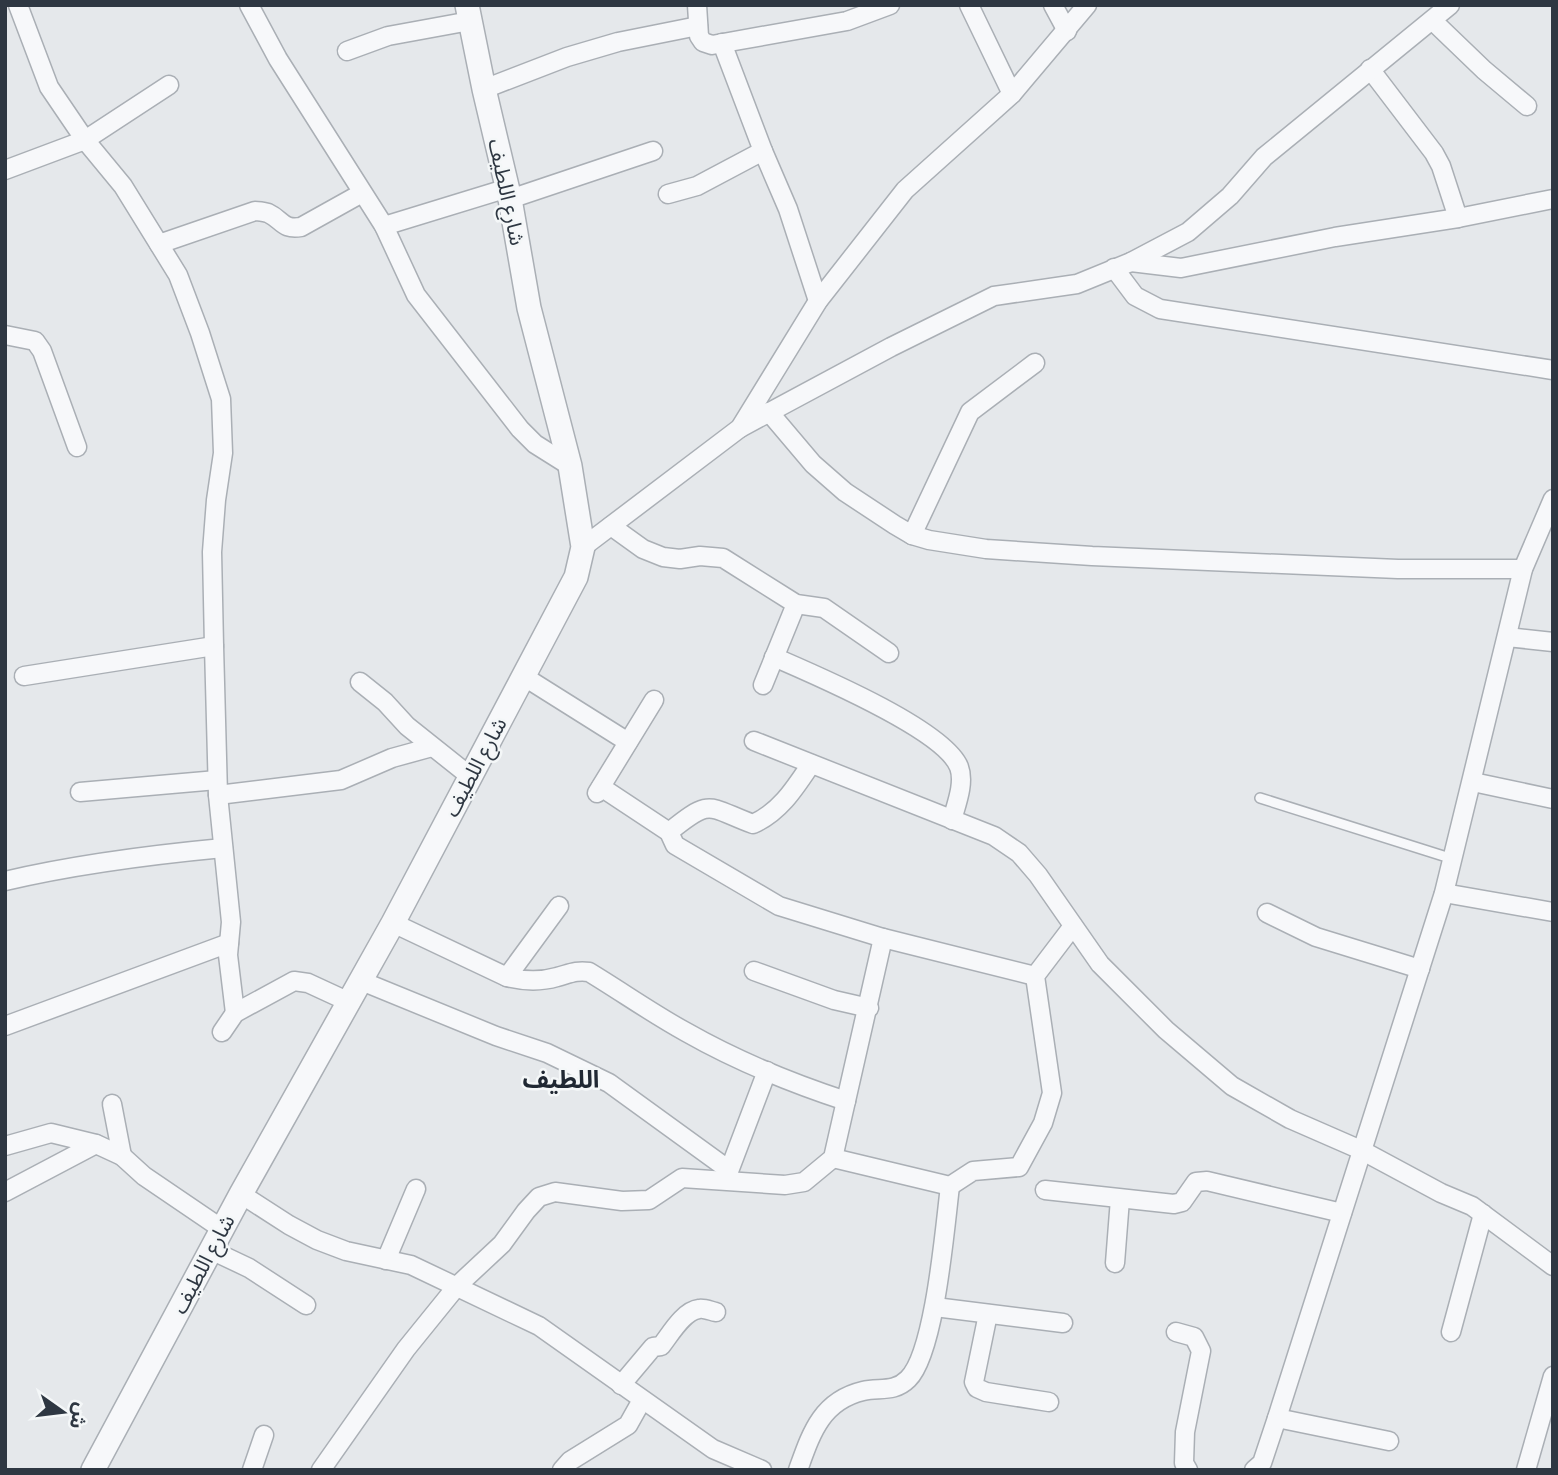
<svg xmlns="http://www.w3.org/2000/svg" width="1558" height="1475" font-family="'Public Sans','Noto Sans Arabic',sans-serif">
	<rect width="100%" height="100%" fill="#e5e8eb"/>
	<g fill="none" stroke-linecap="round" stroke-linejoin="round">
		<defs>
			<path id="service" d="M1260,798L1453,859"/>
			<g id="minor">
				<path d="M18,5L49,87L85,140L123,186L178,275L200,333L221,399L223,453L216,500L212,552L214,646L218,795L231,922L228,955L235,1013"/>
				<path d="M249,5L278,59L384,226L416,295L520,429L535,444L570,466"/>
				<path d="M697,5L699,36L703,42L712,45L847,21L890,5"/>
				<path d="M969,5L1012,94"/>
				<path d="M1053,5L1067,31"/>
				<path d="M1433,21L1484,70L1527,106"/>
				<path d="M722,43L763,151L788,209L818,301"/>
				<path d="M347,51L388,36L470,21"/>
				<path d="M1370,69L1434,153L1441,166L1458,218"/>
				<path d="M484,89L567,57L618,42L698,26"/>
				<path d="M5,170L85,140L169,85"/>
				<path d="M668,194L697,186L763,151"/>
				<path d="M510,199L653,151"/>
				<path d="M384,226L508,188"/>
				<path d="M159,244L255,211C260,211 264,212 268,213C283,220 282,230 301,227L362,193"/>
				<path d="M1131,262L1181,268L1335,237L1458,218L1553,199"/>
				<path d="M1114,268L1135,296L1160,309L1553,370"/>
				<path d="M5,335L35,341L42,351L77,447"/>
				<path d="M769,412L813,464L845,492L895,525L912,535L929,540L986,549L1092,556L1398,569H1523"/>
				<path d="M740,428L891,347L994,296L1077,284L1131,262L1188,232L1230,196L1264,157L1450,5"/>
				<path d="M611,526L643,549L663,557L680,559L700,556L723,558L796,604L824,608L889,653"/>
				<path d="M912,535L970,412L1035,363"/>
				<path d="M583,547L740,428L818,301L905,190L1012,94L1087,5"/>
				<path d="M1507,637L1553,642"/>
				<path d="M774,657C813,674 944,729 959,767C965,783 956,805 952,820"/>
				<path d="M24,676L214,646"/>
				<path d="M523,676L628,742"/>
				<path d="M360,682L385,702L407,726L471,777"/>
				<path d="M763,685L796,604"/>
				<path d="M754,741L994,836L1019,853L1038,875L1100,964L1166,1030L1232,1086L1290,1119L1361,1150L1441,1193L1472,1206L1553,1266"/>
				<path d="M1473,782L1553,799"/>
				<path d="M601,787L669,832L675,845L779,906L883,938L1035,976"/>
				<path d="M80,792L217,780"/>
				<path d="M597,793L654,700"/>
				<path d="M218,795L341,780L392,758L432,747"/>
				<path d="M669,832C712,797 707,807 753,824C780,812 795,788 811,764"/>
				<path d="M5,881C77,864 149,855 223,848"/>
				<path d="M1444,893L1553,912"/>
				<path d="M1267,913L1316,937L1420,969"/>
				<path d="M393,923L507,977C523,981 540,982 557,977C569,974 576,970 589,972C622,992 653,1014 686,1032C737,1061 791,1083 846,1101"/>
				<path d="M754,971L834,1000L869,1008"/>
				<path d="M507,977L559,906"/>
				<path d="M359,980L496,1036L547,1053L609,1083L729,1170"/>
				<path d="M5,1026L229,943"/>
				<path d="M222,1032L235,1013L294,981L308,983L347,1001"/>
				<path d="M112,1104L122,1156"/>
				<path d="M5,1146L51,1133L96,1144L122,1156L144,1176L222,1229"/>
				<path d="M833,1158L950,1186L973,1171L1019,1167L1043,1123L1052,1093L1035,976L1073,926"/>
				<path d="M726,1179L767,1071"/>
				<path d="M1045,1190L1174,1204L1182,1202L1196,1182L1207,1181L1342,1213"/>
				<path d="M5,1192L96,1144"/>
				<path d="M241,1194L289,1225L317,1240L346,1251L411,1265L539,1326L713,1449L762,1470"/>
				<path d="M211,1250L249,1268L306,1305"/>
				<path d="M386,1260L416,1189"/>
				<path d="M1115,1263L1120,1199"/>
				<path d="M935,1307L1063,1323"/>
				<path d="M988,1314L974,1382L977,1388L986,1392L1049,1402"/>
				<path d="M1176,1332L1194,1337L1201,1351L1185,1432L1184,1463L1188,1470"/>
				<path d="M1451,1332L1483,1214"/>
				<path d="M621,1385L653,1347L661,1346C670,1335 683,1311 699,1309C704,1308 711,1311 716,1312"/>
				<path d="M1277,1418L1389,1441"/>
				<path d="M252,1470L264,1435"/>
				<path d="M321,1470L406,1349L457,1286L502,1244L526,1211L539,1197L555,1192L622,1201L649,1200L682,1178L785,1185L804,1182L833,1158L883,938"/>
				<path d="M562,1470L570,1461L628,1425L642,1400"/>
				<path d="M798,1470C811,1434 821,1401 863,1391C879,1387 894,1393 908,1379C935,1353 945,1226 950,1186"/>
				<path d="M1254,1470L1262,1463L1277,1418L1444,893L1523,569L1553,499"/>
				<path d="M1526,1470L1553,1376"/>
			</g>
			<path id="tertiary" d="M93,1470L241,1194L393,923L576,577L583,547L570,466L529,308L510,199L484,89L467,5"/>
		</defs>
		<use href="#service" stroke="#aaafb5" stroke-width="12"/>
		<use href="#minor" stroke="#aaafb5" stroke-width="21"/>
		<use href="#tertiary" stroke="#aaafb5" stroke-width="26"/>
		<use href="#service" stroke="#f7f8fa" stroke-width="9"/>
		<use href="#minor" stroke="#f7f8fa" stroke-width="18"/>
		<use href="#tertiary" stroke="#f7f8fa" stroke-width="23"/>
	</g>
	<g text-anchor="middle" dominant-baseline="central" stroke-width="5" stroke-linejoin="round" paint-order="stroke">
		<g font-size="21" fill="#2e3742" stroke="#f4f7f8">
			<text transform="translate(507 192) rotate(78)">شارع اللطيف</text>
			<text transform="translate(475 767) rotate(-62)">شارع اللطيف</text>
			<text transform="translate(203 1264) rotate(-62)">شارع اللطيف</text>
		</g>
		<g font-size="24" font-weight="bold" fill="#202833" stroke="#f4f7f8">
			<text x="561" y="1079">اللطيف</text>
		</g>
	</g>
	<rect width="1558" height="1475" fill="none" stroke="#2e3742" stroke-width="14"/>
	<g transform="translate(63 1412) rotate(104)" stroke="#f4f7f8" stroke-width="5" paint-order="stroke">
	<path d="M0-5L12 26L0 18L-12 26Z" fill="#2e3742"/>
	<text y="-10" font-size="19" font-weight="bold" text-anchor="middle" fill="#2e3742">ش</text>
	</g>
</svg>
